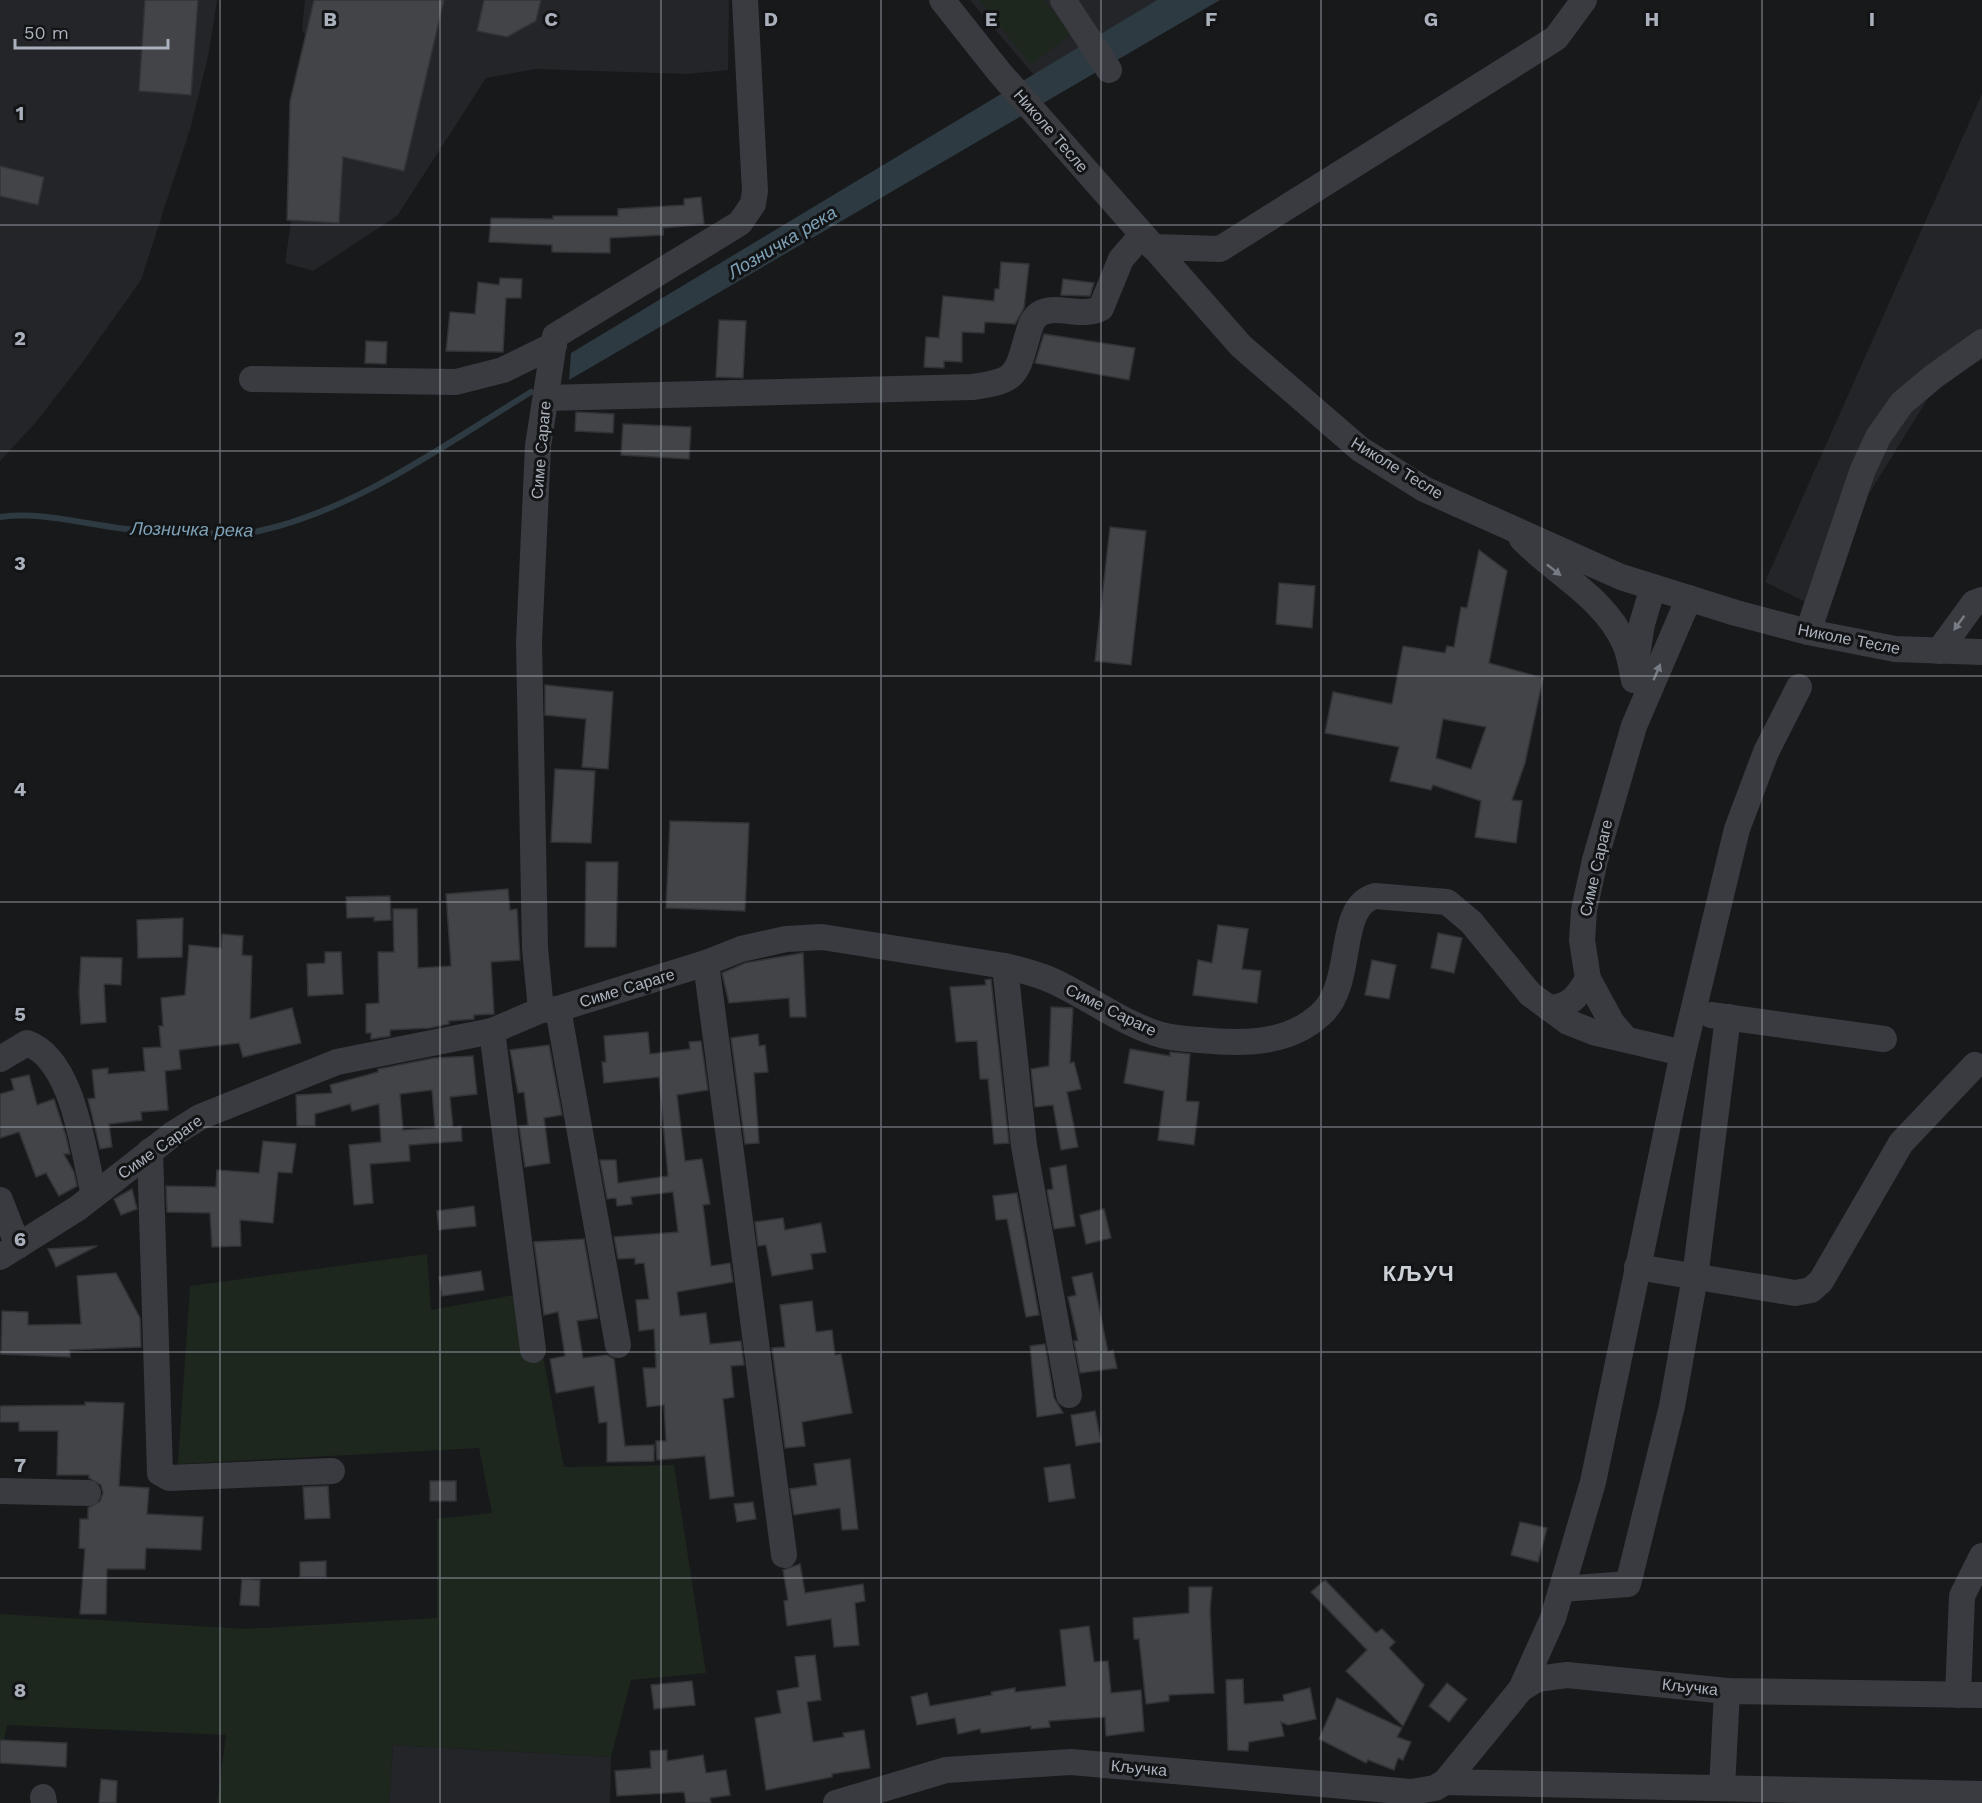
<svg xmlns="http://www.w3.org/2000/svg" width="1982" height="1803" font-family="'Work Sans',sans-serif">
	<rect width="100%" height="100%" fill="#18191b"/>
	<g fill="#242528">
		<path d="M0,0H217L209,52L191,126L141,280L79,367L36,422L0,461Z"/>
		<path d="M305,0H729L728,70L687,74L536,69L486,78L397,216L313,271L285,263L315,55L302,30Z"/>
		<path d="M970,0H1157L1034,75Z"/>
		<path d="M1982,94V359L1932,392L1847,529L1822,610L1765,582Z"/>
		<path d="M393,1745L611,1757L610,1803H389Z"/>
	</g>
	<g fill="#1e271e">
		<path d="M979,0H1044L1071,34L1031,65Z"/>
		<path d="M427,1254L431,1310L531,1292L564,1467L674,1465L706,1673L631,1680L611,1757L393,1745L389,1803H217L226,1735L7,1725L0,1759V1614L247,1629L437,1618V1519L492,1513L479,1448L178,1464L190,1286Z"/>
	</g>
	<path fill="#2d3a41" d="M1157,0H1220L569,380L571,353Z"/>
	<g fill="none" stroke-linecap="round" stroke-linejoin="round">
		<path stroke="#2d3a41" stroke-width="6" d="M0,517C52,510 103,531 154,531C182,531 234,537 259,531C356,510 447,443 531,392"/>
	</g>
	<g fill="#424448" stroke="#323337" stroke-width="1.5" fill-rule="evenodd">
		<path d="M145,0H198L191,95L139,91Z"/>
		<path d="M314,0H444L404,171L343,157L339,223L287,220L290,101Z"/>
		<path d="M484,0H541L536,21L507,37L477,31Z"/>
		<path d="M0,166L44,177L38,205L0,196Z"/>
		<path d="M701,197L704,224L663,228V235L610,238V253L552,252V245L489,242L491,218L553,219V216H618V209L684,205V199Z"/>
		<path d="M1001,262L1029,264L1024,308L1015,324L985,322L984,333L962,332V362L944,361V368L924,367L926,337L939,338L943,296L994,301L995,289H999Z"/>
		<path d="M500,278L522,279L521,298H506L503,352L446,351L450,312L475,314L478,282L499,285Z"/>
		<path d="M1063,279L1094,283L1090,296L1061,295Z"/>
		<path d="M719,320L746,321L743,378L716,377Z"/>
		<path d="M1044,334L1135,348L1129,380L1035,363Z"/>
		<path d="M366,341L387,342L386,364L365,363Z"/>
		<path d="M576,412L614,414L613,433L575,431Z"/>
		<path d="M623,424L691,427L689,459L621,455Z"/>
		<path d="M1110,527L1146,531L1131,665L1095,661Z"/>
		<path d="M1479,550L1507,571L1489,663L1543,678L1525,763L1512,800L1522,801L1516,843L1475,837L1481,801L1433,785L1431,790L1390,781L1399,747L1325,733L1333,692L1392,704L1403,646L1445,653L1447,646L1454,647L1461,607L1467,608ZM1443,719L1486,727L1471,769L1436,758Z"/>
		<path d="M1279,583L1315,586L1312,628L1276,624Z"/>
		<path d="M545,685L613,692L608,769L582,767L586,719L545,715Z"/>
		<path d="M555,769L595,771L591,843L551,842Z"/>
		<path d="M670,821L749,823L745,911L666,908Z"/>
		<path d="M586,862H618L616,947H585Z"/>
		<path d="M508,889L510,910L517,909L520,960L491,962L494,1014L474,1015V1019L449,1021V1024L430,1028L390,1030V1036L371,1039V1033H366V1004L379,1003L378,952H394L393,909H417L418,968L451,966L446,894Z"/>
		<path d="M390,896L391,920L374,921V917L347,918L346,897Z"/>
		<path d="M183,918L182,957L138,958L137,920Z"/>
		<path d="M1218,925L1248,929L1242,969L1261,971L1257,1003L1193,995L1198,960L1212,963Z"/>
		<path d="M1438,933L1462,938L1454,973L1431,968Z"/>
		<path d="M222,934L243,936L242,955L252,956L250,1019L292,1008L301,1043L243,1057L239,1043L179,1050L181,1069L165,1071L168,1110L141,1112L142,1120L109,1124L112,1147L100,1149L88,1099L95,1098L92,1070L108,1068V1074L145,1071L143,1048L161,1047L159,1026H163L161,998L185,995L189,945L221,948Z"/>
		<path d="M325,952H341L343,994L308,996L307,964L325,963Z"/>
		<path d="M803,953L806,1017H790L789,998L729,1003L722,973L745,963Z"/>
		<path d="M81,957L122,958L121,985L104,984L106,1022L81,1024L79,992Z"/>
		<path d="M1372,960L1396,965L1389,999L1365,995Z"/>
		<path d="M991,979L1009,1143L994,1144L988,1079H980L977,1041L956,1042L950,987L986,985L985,980Z"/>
		<path d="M1051,1007L1073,1008L1070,1063L1074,1062L1081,1089L1067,1092L1078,1147L1061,1150L1053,1105L1035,1107L1031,1069L1049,1066Z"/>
		<path d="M648,1032L650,1054L690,1049L689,1042L701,1041L708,1090L677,1095L685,1161L702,1159L710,1204L703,1205L711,1266L730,1263L733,1282L677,1292L680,1316L706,1313L710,1344L741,1341L744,1365L731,1366L734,1397L723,1399L734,1496L710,1499L705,1456L657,1460L656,1441H666L664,1405L647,1407L643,1368H656L654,1329L639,1331L636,1300L649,1299L644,1263L635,1264V1258L618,1259L614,1237L678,1232L673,1192L631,1197L632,1204L617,1206L616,1198L607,1199L600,1160H616L618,1183L668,1176L659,1077L604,1083L602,1062H606L604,1036Z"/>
		<path d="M758,1034L759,1046L765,1045L768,1072L754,1073L759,1143L745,1144L731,1038Z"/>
		<path d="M549,1045L562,1115L544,1118L550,1163L525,1167L519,1126L528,1125L524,1092L518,1093L510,1050Z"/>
		<path d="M1130,1049L1170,1056V1052L1190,1054L1186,1101L1199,1102L1194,1145L1158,1140L1164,1091L1124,1083Z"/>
		<path d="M473,1056L477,1094L450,1097L453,1127L461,1126L462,1141L409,1145L410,1161L370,1164L373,1203L354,1205L349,1145L381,1142L379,1104L352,1111L350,1104L315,1114V1126H297L296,1095L332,1093L330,1085L378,1072V1069L434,1058ZM432,1090L435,1128L403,1130L400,1094Z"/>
		<path d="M29,1075L37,1105L54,1099L66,1136L70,1154H64L74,1172L77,1186L59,1196L46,1173L36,1177L19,1132L0,1138V1094L14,1090L11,1079Z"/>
		<path d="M263,1141L296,1144L292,1173L278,1172L273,1223L240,1220L241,1246L212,1247L210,1213L167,1212L166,1186L216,1187L217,1170L259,1173Z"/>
		<path d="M1066,1165L1075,1226L1054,1229L1047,1190L1053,1189L1050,1168Z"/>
		<path d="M132,1189L137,1209L121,1215L114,1199Z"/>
		<path d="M1017,1193L1039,1315L1026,1317L1007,1219L996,1220L993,1196Z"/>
		<path d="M474,1206L476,1226L439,1230L437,1211Z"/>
		<path d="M1104,1209L1111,1238L1086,1244L1080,1215Z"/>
		<path d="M783,1218L785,1230L821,1223L826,1252L811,1254L813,1269L772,1276L766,1245L758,1246L755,1222Z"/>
		<path d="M584,1239L598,1318L577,1321L583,1358L607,1355L614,1359L625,1446L654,1445V1461L607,1462V1422L599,1423L594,1386L556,1393L550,1359L565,1356L558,1312L544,1315L534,1242Z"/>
		<path d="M97,1246L56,1267L48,1249Z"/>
		<path d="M481,1271L484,1290L442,1296L439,1277Z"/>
		<path d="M116,1273L140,1318L141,1347L70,1350V1357L1,1354L2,1311L28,1312V1325L81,1324L77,1276Z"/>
		<path d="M1092,1273L1108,1352L1113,1350L1117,1368L1080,1373L1074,1341H1078L1068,1297L1076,1295L1072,1277Z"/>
		<path d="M812,1301L816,1332L832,1330L835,1355L841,1354L852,1413L802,1422L805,1446L785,1448L772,1348L785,1347L780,1305Z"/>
		<path d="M1045,1344L1054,1398L1063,1413L1037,1417L1030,1346Z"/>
		<path d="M85,1402L124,1403L119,1486L149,1488L147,1514L203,1517L201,1550L146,1548L145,1569H107L106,1614H80L85,1549L79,1548L80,1519H88V1508L100,1501L103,1493L101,1485L89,1478V1475H57L58,1431H19V1422H0V1406L85,1405Z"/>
		<path d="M1095,1411L1101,1442L1076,1446L1071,1415Z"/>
		<path d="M850,1459L858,1529L842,1530L840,1508L794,1515L790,1489L817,1485L814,1464Z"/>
		<path d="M1070,1464L1075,1498L1049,1502L1044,1468Z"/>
		<rect x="430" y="1481" width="26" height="20"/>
		<path d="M328,1486L330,1518L305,1519L303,1487Z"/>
		<path d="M753,1502L756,1519L737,1522L734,1504Z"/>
		<path d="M1520,1522L1547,1528L1538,1562L1511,1555Z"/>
		<path d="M326,1561V1577H300V1562Z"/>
		<path d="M800,1564L805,1593L863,1584L865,1601L855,1603L859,1645L834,1647L831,1619L787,1626L784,1601L788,1600L783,1570Z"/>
		<path d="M242,1579L260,1580L259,1606L240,1605Z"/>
		<path d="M1325,1580L1376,1633L1382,1629L1395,1642L1389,1648L1424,1685L1403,1726L1346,1671L1367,1650L1311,1592Z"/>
		<path d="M1189,1587H1212L1210,1611L1214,1693L1169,1695V1701L1146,1704L1139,1639H1134L1133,1618L1189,1613Z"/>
		<path d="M1089,1626L1094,1662L1108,1661L1111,1693L1141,1690L1144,1731L1106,1736L1105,1717L1049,1721L1050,1727L1031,1729V1726L981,1733L980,1729L958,1734L955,1718L917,1725L911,1697L927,1693L930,1706L992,1695L991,1692L1015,1688V1692L1066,1686L1060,1630Z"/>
		<path d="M815,1655L821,1700L807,1702L813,1742L844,1737L843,1733L864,1730L870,1768L832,1774V1777L766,1790L755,1718L781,1713L777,1691L799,1687L795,1657Z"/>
		<path d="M1243,1679L1244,1704L1284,1701L1283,1695L1310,1688L1316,1719L1288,1725L1281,1722L1284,1736L1249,1742L1248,1751L1228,1750L1226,1680Z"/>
		<path d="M692,1681L695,1705L654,1709L651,1685Z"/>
		<path d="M1447,1683L1467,1699L1449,1722L1429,1706Z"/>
		<path d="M1337,1698L1402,1728L1397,1737L1411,1742L1403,1760L1398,1758L1394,1770L1368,1760L1366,1763L1319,1739Z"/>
		<path d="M0,1740L67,1743L66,1767L0,1763Z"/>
		<path d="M667,1750V1761L703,1755L706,1773L726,1770L730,1795L710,1798L711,1803H686L684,1792L617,1796L615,1771L651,1768L650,1751Z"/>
		<path d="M101,1779L117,1781L116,1803H99Z"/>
	</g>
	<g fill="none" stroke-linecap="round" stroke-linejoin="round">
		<g stroke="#393b40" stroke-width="26">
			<path d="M942,0L1000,73L1241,346L1360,449L1424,489L1621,577L1736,613L1808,632L1895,649L1982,652"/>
			<path d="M1063,0L1109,70"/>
			<path d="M1153,247L1220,249L1556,38L1584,0"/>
			<path d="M252,379L456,382L503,370L554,345"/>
			<path d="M546,398L972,387C1017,381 1016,376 1028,334C1030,327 1032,319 1039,314C1057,303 1081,319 1101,308L1121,259L1142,235"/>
			<path d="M1522,539C1556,574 1605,598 1625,644C1630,655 1631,668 1634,680"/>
			<path d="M1808,632L1862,472L1878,437L1902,403L1933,377L1982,342"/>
			<path d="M1939,651L1974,603L1982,600"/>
			<path d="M1635,668L1642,624L1653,587"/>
			<path d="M706,963L784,1555"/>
			<path d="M1005,966L1024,1146L1069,1395"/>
			<path d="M1549,1008C1570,1008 1578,995 1588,979"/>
			<path d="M558,1009L618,1345"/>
			<path d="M541,1010L558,1009L706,963L741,949L786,939L822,937L1005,966C1021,970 1038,974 1053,981C1088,997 1119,1021 1155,1033C1169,1038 1185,1039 1200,1040C1242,1044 1288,1045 1321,1014C1356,983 1335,907 1375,896L1447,902L1471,922L1530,994L1568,1022L1593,1032L1683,1053"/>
			<path d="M1711,1015L1884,1039"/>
			<path d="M492,1031L533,1350"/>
			<path d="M1625,1038L1612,1023L1588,979L1582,940L1584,910L1595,860L1634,726L1689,598"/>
			<path d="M0,1059L27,1043C74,1060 83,1151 94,1195"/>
			<path d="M150,1151L160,1473L169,1478L332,1471"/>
			<path d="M0,1200L18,1246"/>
			<path d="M0,1257L78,1208L173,1134L200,1117L337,1062L492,1031L541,1010L535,948L529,642L538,446L555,336L740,223L753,204L755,191L745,0"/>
			<path d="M1637,1267L1795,1293L1811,1290L1821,1281L1901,1143L1975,1065"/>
			<path d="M0,1491L88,1493"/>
			<path d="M1562,1589L1628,1584L1672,1406L1695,1277L1728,1017"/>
			<path d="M1521,1689L1553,1618L1593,1482L1683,1053L1737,829L1766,752L1799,687"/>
			<path d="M1958,1695L1962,1596L1982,1556"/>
			<path d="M1445,1782L1982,1794"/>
			<path d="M1722,1788L1727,1691"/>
			<path d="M43,1797L44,1803"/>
			<path d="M836,1803L946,1770L1071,1762L1411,1792L1435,1788L1445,1782L1521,1689L1537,1679L1567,1675L1727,1691L1982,1695"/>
		</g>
	</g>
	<defs><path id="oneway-solid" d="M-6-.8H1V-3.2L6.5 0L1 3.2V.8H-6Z" transform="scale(1.5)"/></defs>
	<g fill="#777c84">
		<use href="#oneway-solid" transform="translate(1554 570) rotate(38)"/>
		<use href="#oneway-solid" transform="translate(1959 623) rotate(126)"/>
		<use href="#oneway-solid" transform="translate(1657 672) rotate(-67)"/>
	</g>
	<path fill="none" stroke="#aab1bc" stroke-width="1.5" stroke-opacity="0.55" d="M220,0V1803M440,0V1803M661,0V1803M881,0V1803M1101,0V1803M1321,0V1803M1542,0V1803M1762,0V1803M0,225H1982M0,451H1982M0,676H1982M0,902H1982M0,1127H1982M0,1352H1982M0,1578H1982"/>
	<g text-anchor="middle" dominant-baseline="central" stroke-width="6" stroke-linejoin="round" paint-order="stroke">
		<g font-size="16" fill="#aab1bc" stroke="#131416">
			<text transform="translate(1051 131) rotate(49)">Николе Тесле</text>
			<text transform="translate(541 450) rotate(-85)">Симе Сараге</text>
			<text transform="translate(1397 468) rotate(31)">Николе Тесле</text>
			<text transform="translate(1849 639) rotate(11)">Николе Тесле</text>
			<text transform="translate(1596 868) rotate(-77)">Симе Сараге</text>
			<text transform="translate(627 988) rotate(-17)">Симе Сараге</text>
			<text transform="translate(1111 1010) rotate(26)">Симе Сараге</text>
			<text transform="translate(160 1147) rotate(-35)">Симе Сараге</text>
			<text transform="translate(1690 1687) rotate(6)">Кључка</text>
			<text transform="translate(1139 1768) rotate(5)">Кључка</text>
		</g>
		<g font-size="18" font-style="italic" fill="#7ea3b9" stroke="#131416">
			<text transform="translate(782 242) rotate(-31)">Лозничка река</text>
			<text transform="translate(192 529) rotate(1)">Лозничка река</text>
		</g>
		<g font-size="22" font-weight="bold" letter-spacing="1.5" fill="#cbd0d7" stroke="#131416">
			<text x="1419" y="1273">КЉУЧ</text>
		</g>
	</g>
	<g font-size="20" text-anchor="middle" font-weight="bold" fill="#aab1bc" stroke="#131416" stroke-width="6" stroke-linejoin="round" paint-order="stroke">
		<text x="330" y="26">B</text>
		<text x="551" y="26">C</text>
		<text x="771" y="26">D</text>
		<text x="991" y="26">E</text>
		<text x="1211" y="26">F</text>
		<text x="1431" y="26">G</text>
		<text x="1652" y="26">H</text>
		<text x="1872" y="26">I</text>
		<text x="20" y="120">1</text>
		<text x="20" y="345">2</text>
		<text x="20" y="570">3</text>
		<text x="20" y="796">4</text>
		<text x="20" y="1021">5</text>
		<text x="20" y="1246">6</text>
		<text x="20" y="1472">7</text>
		<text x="20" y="1697">8</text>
	</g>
	<path d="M15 39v9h153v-9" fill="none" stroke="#aab1bc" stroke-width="3"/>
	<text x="24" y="39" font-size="18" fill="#aab1bc" stroke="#131416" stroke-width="4.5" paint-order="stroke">50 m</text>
</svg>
